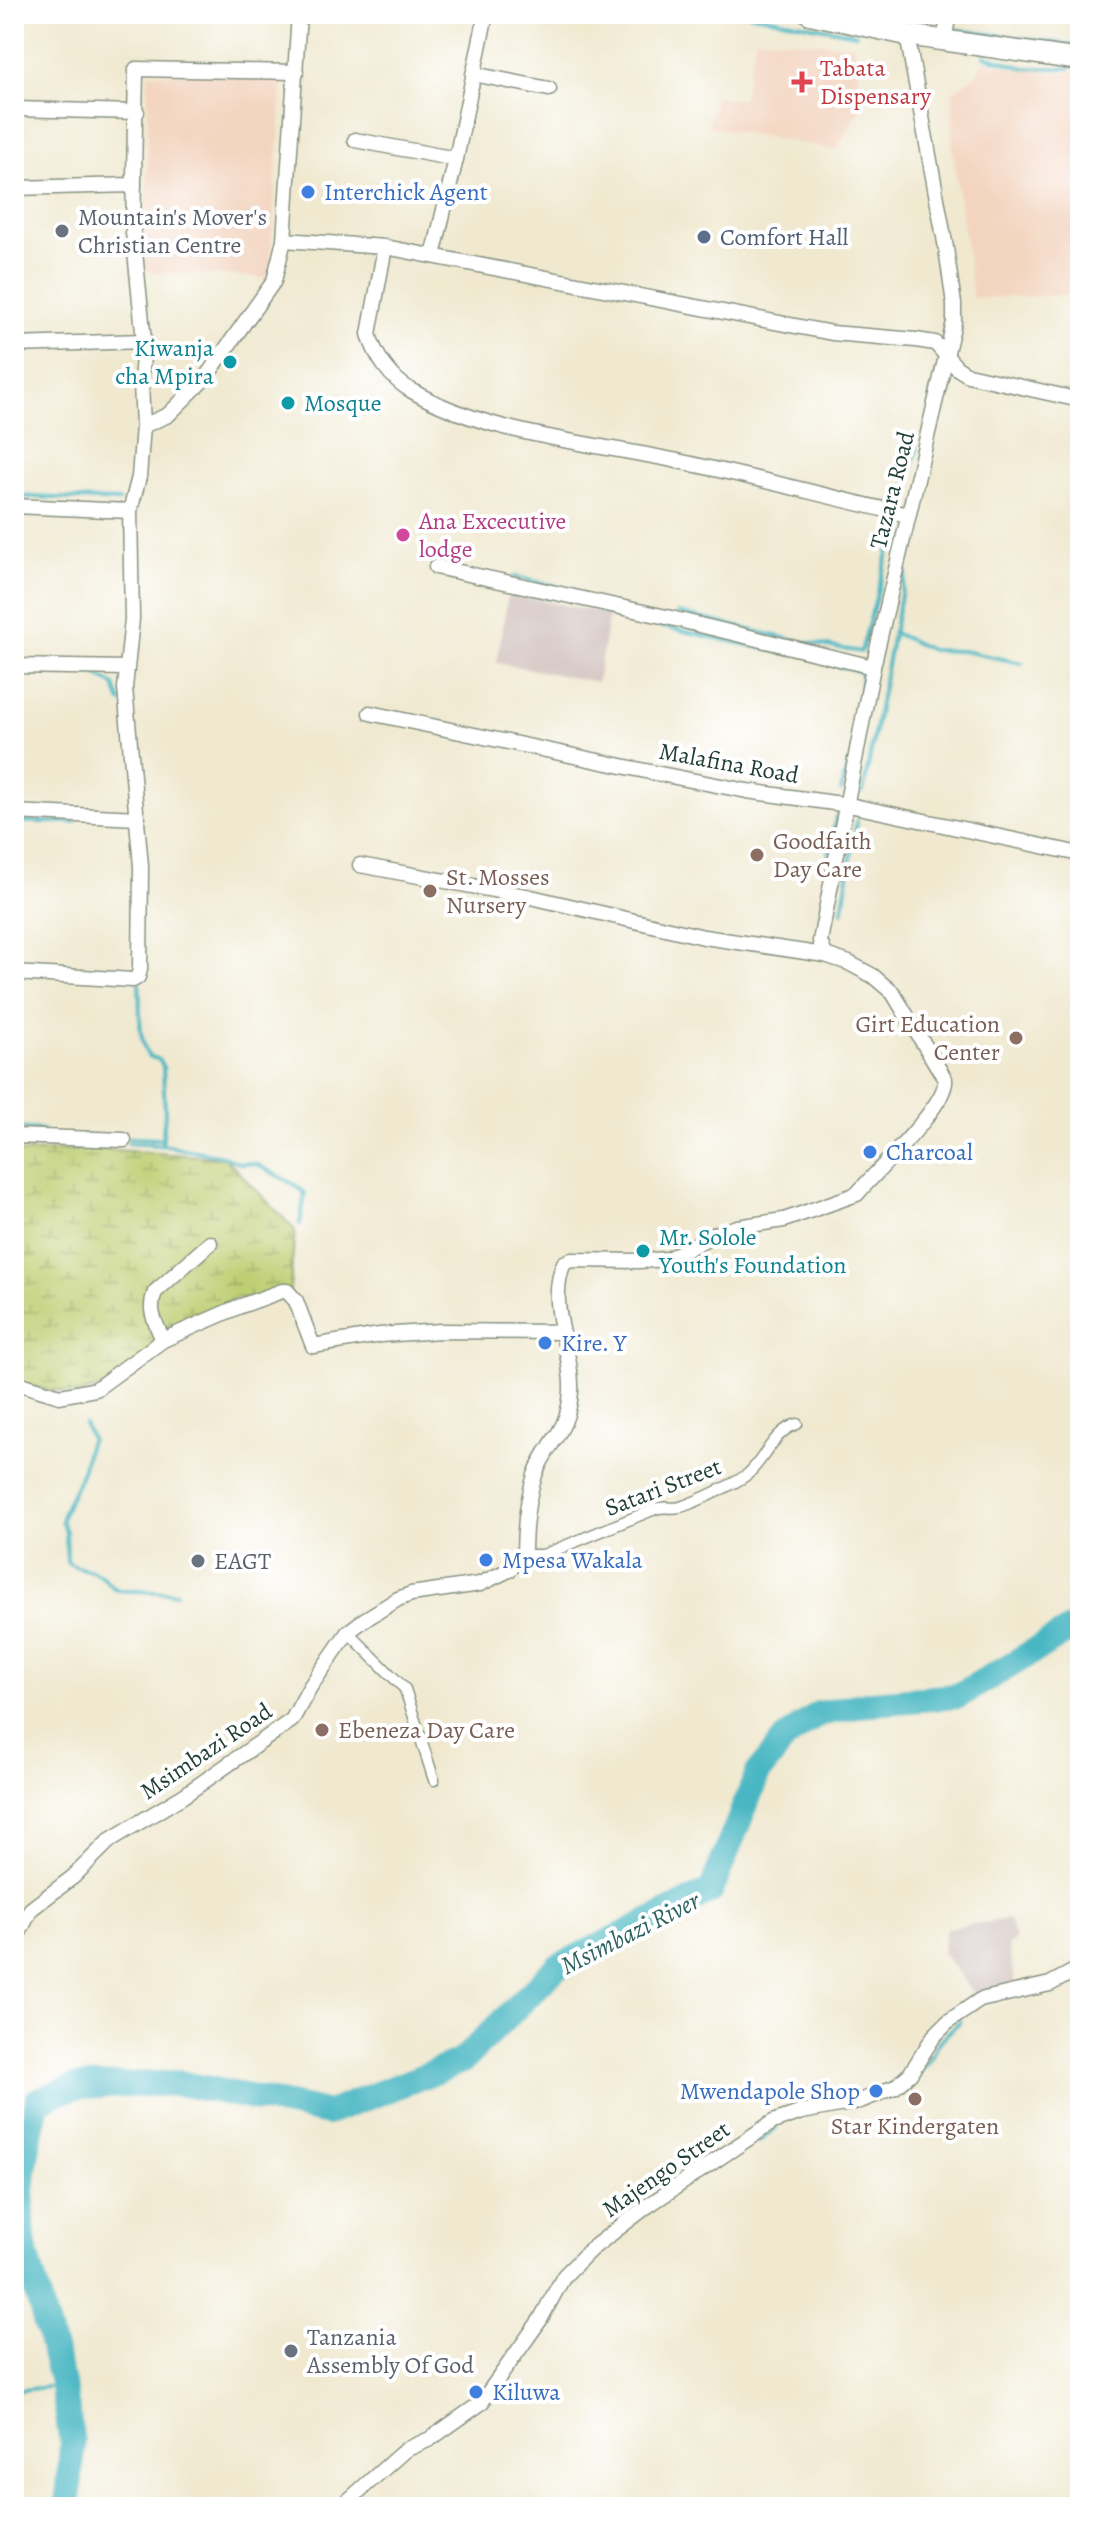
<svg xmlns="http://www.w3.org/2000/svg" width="1094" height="2521" font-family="Alegreya,serif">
	<defs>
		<pattern id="wetland-marsh" width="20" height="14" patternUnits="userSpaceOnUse" patternTransform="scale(2)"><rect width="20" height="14" fill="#bece71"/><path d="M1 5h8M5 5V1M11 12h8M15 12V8" fill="none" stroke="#9aa85e"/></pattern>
	</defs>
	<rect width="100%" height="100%" fill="#fff"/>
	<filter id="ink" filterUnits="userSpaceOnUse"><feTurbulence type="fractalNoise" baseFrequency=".0125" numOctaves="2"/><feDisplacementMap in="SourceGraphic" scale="16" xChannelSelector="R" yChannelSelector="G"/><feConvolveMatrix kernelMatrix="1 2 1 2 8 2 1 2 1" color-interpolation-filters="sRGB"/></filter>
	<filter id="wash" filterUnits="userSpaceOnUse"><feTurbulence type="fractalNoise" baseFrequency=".006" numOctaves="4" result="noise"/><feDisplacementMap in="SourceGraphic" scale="32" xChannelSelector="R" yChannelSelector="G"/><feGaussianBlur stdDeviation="1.8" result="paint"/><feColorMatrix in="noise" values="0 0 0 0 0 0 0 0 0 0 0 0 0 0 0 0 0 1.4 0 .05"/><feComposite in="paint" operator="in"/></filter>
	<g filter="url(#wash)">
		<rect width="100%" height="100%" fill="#f0e9d0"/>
		<g fill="#f3d4bf">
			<path d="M756,38L854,45L862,106L836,150L708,126L715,96L742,100Z"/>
			<path d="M983,61L1015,69L1059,73L1080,70V295L973,298L952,146L953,92L975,76Z"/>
			<path d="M148,73L283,74L269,278L140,271L147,189Z"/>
		</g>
		<g fill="#cfc0bb">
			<path d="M508,594L609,614L597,682L497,663Z"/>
			<path d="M1009,1919L1015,1940L1008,1945L1016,1986L976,1996L942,1952L946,1928Z"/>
		</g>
		<path fill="url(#wetland-marsh)" stroke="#6e8652" stroke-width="2" d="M98,1149L225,1158L295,1230L289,1298H235L163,1341L129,1379L76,1394L14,1384V1153Z"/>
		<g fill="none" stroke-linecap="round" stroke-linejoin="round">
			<g stroke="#49b7c3" stroke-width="4">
				<path d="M749,14L856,34"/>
				<path d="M886,14L935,26"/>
				<path d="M951,29L1080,46"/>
				<path d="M985,56L1024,68H1070"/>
				<path d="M14,496L119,501"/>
				<path d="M889,504L901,506L917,449"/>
				<path d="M514,577L556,586"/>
				<path d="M449,578L548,598"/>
				<path d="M600,610L655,625L794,655"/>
				<path d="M678,613L793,640L861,652L897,521"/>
				<path d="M892,632L931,650L963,651L1022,663"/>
				<path d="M822,662L859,671L862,676L860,703"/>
				<path d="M96,674L114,685L121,702"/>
				<path d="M841,791L848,762"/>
				<path d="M863,792C878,719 889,645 906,573"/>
				<path d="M14,822H75"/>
				<path d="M827,862L836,816"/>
				<path d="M842,912L857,821"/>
				<path d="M139,983C141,1006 137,1035 148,1056L160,1060L163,1066L165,1113L162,1145"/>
				<path d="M14,1128L43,1130"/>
				<path d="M128,1138L162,1139"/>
				<path d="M128,1143L162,1145L223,1156L239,1163L256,1164L295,1185L305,1193L300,1224"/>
				<path d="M84,1424L91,1439C85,1450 86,1460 82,1471C76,1489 66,1502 61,1521L66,1531L67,1562C77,1570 91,1568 101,1576C109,1581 108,1586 118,1590L177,1593"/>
				<path d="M916,2077L930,2060L937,2044L960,2021"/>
				<path d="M758,2142L776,2128"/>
				<path d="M14,2151L26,2148"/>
				<path d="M14,2391L63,2385"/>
			</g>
			<path stroke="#49b7c3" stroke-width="26" d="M68,2507L72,2443L63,2385L24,2246C17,2197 26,2147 38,2100L74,2087L179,2083L328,2113L462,2061L557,1967L711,1891L758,1773L785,1739L818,1714L872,1703L958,1696L1080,1624"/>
		</g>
	</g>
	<g filter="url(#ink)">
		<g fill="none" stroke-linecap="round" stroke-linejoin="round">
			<defs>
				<g id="pedestrian">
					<path d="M524,1555H543L655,1509C664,1506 672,1509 680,1507C694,1503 739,1482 749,1473C766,1457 774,1431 797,1424"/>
					<path d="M348,1632L405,1689L434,1780"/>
				</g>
				<g id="minor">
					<path d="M944,40L949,14"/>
					<path d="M473,74L549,89"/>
					<path d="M14,109L137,112"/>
					<path d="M355,140L456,159"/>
					<path d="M14,188L134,185"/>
					<path d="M284,240L385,247L832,333L916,340L935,343L957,368L968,375L1080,400"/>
					<path d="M385,247L369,334C375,356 391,379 412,391C490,436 595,443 682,462C758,478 833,498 908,515"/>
					<path d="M433,256L456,159L486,14"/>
					<path d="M14,345L144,341"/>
					<path d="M143,426L168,415L206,377L274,281L284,240L299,14"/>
					<path d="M14,506L130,511"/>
					<path d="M436,567L671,618L873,667"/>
					<path d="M14,666L126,668"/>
					<path d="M1080,671V677"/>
					<path d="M370,713L660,774L747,791L849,805L1080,854"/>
					<path d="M14,812L138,818"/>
					<path d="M825,955L820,941L873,667L954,322V304L946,248L907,35"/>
					<path d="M14,973L133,980L138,977L140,969L141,866L125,688L132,619L130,511L139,477L143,426L141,383L144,341L133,232L136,69L296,72"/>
					<path d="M14,1136L124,1140"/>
					<path d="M163,1340C156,1323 147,1311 155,1292L210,1243"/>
					<path d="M14,1382L60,1396L96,1389L163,1340L238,1307L282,1291H287L296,1301L313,1346L380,1335L441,1331L561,1332"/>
					<path d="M14,1943L31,1909L73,1877L110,1840L183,1796L292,1720L310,1687L348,1632L364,1620L398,1599L411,1594L480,1584L509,1570L524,1555C524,1529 527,1500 535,1475C547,1441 568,1435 571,1391C573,1349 546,1305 564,1263L571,1260L638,1261L668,1259L713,1235L737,1227L784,1220L857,1194C875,1172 949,1104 945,1079L893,993L873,976L849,963L825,955L704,937L531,897L360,865"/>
					<path d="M341,2507L405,2450L430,2439L481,2403L540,2320L564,2276L590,2250L646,2207L773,2122L802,2112L860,2101L895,2087L910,2074L934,2036L949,2021L980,2000L1050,1984L1080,1968"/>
				</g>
				<path id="secondary" d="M810,14L907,35L1080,60"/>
			</defs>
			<use href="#pedestrian" stroke="#889382" stroke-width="13"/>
			<use href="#minor" stroke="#889382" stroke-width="17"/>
			<use href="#secondary" stroke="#889382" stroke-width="23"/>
			<use href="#pedestrian" stroke="#fff" stroke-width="10"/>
			<use href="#minor" stroke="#fff" stroke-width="14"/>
			<use href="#secondary" stroke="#fff" stroke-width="20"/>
		</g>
	</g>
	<path fill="#e0444e" stroke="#fff" stroke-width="3" d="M798 70h8v8h8v8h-8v8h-8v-8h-8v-8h8z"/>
	<g fill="#3f7fe0" stroke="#fff" stroke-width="3">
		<circle cx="308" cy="192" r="8"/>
		<circle cx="870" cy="1152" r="8"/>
		<circle cx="545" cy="1343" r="8"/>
		<circle cx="486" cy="1560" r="8"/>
		<circle cx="876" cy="2091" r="8"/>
		<circle cx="476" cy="2392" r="8"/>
	</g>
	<g fill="#6b7280" stroke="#fff" stroke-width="3">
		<circle cx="62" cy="231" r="8"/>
		<circle cx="198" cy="1561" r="8"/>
		<circle cx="291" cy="2351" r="8"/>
	</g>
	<circle fill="#5c6f8a" stroke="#fff" stroke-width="3" cx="704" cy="237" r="8"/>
	<g fill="#0f9aa8" stroke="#fff" stroke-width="3">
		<circle cx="230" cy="362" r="8"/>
		<circle cx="288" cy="403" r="8"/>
		<circle cx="643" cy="1251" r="8"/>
	</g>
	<circle fill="#d1479c" stroke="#fff" stroke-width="3" cx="403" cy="535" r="8"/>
	<g fill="#8d6e63" stroke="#fff" stroke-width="3">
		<circle cx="757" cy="855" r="8"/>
		<circle cx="430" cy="891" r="8"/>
		<circle cx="1016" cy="1038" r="8"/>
		<circle cx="322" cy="1730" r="8"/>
		<circle cx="915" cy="2099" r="8"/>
	</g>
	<g text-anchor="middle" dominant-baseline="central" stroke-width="8" stroke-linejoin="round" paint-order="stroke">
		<g font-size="24" fill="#be3a42" stroke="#fff" text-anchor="start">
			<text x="820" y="68">Tabata<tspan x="820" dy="28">Dispensary</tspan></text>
		</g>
		<g font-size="24" fill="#366cbe" stroke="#fff" text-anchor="start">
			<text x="324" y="192">Interchick Agent</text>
			<text x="886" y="1152">Charcoal</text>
			<text x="561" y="1343">Kire. Y</text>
			<text x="502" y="1560">Mpesa Wakala</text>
			<text x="860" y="2091" text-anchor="end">Mwendapole Shop</text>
			<text x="492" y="2392">Kiluwa</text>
		</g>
		<g font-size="24" fill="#5b616d" stroke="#fff" text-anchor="start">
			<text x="78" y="217">Mountain's Mover's<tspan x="78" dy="28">Christian Centre</tspan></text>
			<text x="214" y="1561">EAGT</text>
			<text x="307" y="2337">Tanzania<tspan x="307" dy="28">Assembly Of God</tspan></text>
		</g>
		<g font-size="24" fill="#4e5e75" stroke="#fff" text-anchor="start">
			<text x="720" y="237">Comfort Hall</text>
		</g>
		<g font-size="24" fill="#0d838f" stroke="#fff" text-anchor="start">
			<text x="214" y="348" text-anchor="end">Kiwanja<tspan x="214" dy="28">cha Mpira</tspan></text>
			<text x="304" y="403">Mosque</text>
			<text x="659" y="1237">Mr. Solole<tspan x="659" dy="28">Youth's Foundation</tspan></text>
		</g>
		<g font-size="24" fill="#1f3d34" stroke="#fff">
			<text transform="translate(892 490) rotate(-76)">Tazara Road</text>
			<text transform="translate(729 763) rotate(10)">Malafina Road</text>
			<text transform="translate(663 1487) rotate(-21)">Satari Street</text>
			<text transform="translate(206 1751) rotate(-34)">Msimbazi Road</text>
			<text transform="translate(666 2169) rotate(-35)">Majengo Street</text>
		</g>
		<g font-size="24" fill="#b23c85" stroke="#fff" text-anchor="start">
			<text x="419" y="521">Ana Excecutive<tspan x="419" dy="28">lodge</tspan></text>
		</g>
		<g font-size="24" fill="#785e54" stroke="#fff" text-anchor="start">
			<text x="773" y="841">Goodfaith<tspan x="773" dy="28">Day Care</tspan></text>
			<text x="446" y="877">St. Mosses<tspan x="446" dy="28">Nursery</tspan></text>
			<text x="1000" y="1024" text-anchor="end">Girt Education<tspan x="1000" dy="28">Center</tspan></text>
			<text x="338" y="1730">Ebeneza Day Care</text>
			<text x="915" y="2126" text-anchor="middle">Star Kindergaten</text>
		</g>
		<g font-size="26" font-style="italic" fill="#2c625f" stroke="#fff">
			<text transform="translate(630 1933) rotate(-27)">Msimbazi River</text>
		</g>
	</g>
	<rect width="1094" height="2521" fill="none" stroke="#fff" stroke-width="48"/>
</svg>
